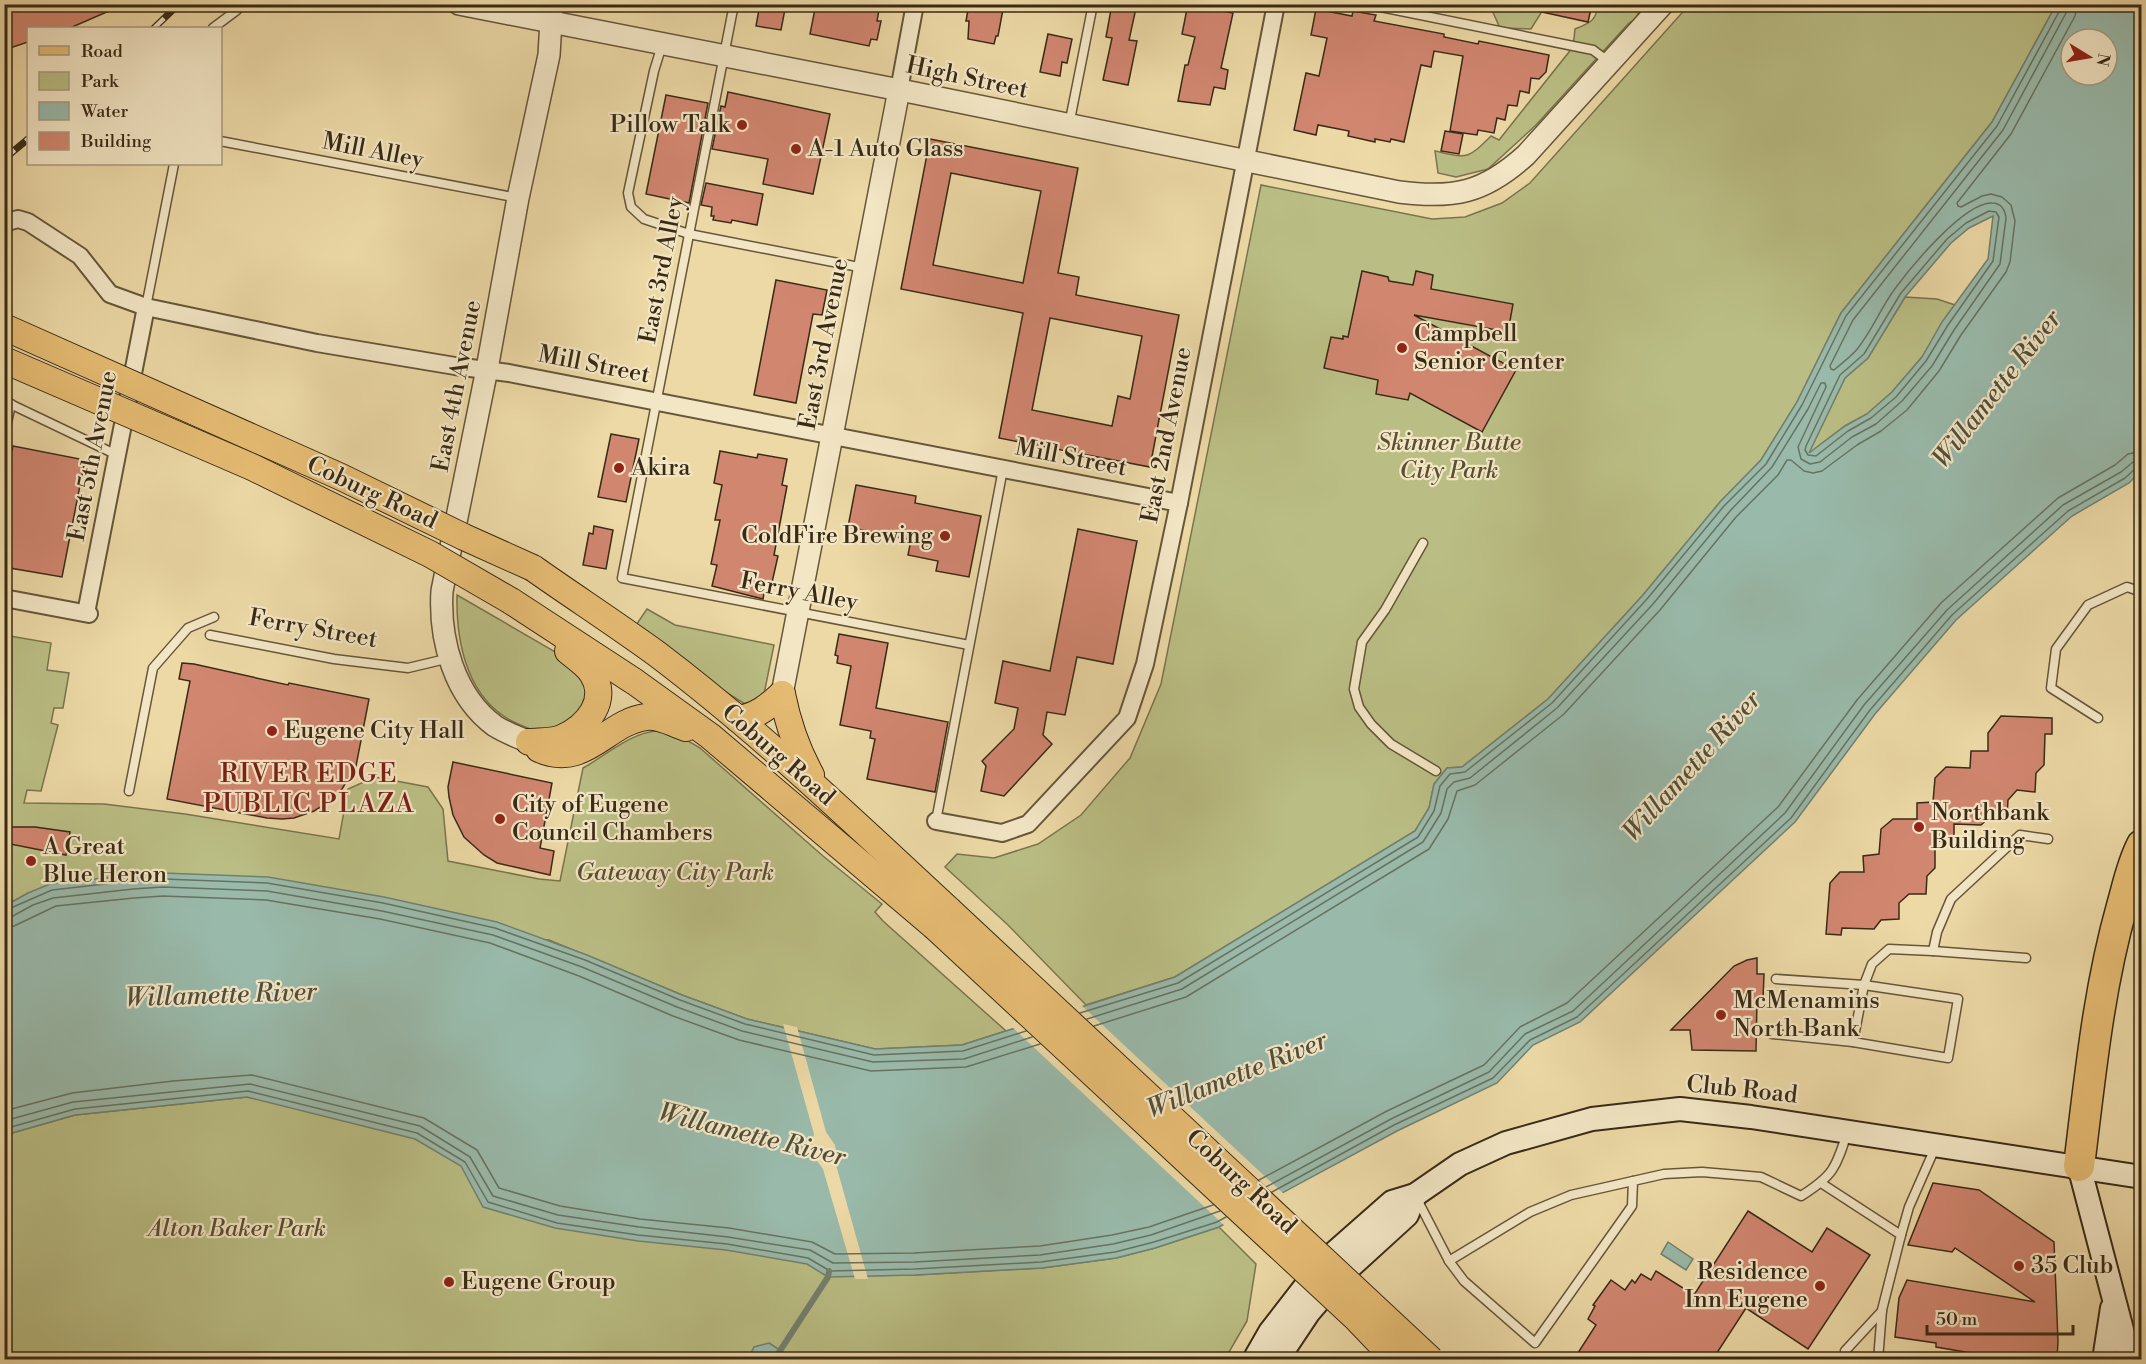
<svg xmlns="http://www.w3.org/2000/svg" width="2146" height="1364" font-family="'Libre Bodoni',serif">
	<rect width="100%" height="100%" fill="#ecd9a6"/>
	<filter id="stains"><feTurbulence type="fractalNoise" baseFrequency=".00333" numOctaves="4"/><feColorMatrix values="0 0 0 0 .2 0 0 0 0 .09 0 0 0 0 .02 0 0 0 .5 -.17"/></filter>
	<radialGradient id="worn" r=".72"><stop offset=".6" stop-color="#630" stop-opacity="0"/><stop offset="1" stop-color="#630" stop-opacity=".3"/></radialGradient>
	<g fill="#babe84" stroke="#7a744d" stroke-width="1.5">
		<path d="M1496,5H1543L1541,13L1531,29L1500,28L1491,8Z"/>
		<path d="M1598,5H1642L1636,18L1628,24L1536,125L1488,169L1456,177L1438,173L1435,151C1468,158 1467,160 1491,136L1499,140L1569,52L1574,39L1575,29C1590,23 1596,21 1598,5Z"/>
		<path d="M1689,5H2056L1992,122L1841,313L1797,402L1761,460L1720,502L1643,595L1548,699L1462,767L1447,768L1434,784L1429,808L1415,831L1175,977L1086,1005L1008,925L945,867L957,854L994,858L1038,844L1081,815L1130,758L1161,684L1261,185L1432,219L1465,217L1502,203L1530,183Z"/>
		<path d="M1905,297L1937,299L1955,305L1922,357L1892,392L1867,414L1845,426L1808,454L1845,378L1868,358Z"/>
		<path d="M457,595L564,657C579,672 597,697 578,717C575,721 567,723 562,725C557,727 550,732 545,732C537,733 526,727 518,724C468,702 456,645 457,595Z"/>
		<path d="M647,609L675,625L774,645L764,694L747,705L745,704L716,686L634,628Z"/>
		<path d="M4,635L51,643L47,670L69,673L63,708H54L51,723L58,725L41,791L27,790L24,803L104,804L185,814L339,839L348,789L375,777L428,787L443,809L448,861L539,879L560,881L583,768C605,756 630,733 656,731C670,730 689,741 700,748L823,856L882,904L875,912L883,921L1006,1031L962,1045L875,1049L747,1019L682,995L549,940L28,893L5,906Z"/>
		<path d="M247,1097L419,1130L703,1242L801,1259L845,1276L915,1275L1042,1268L1116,1258L1155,1248L1219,1227L1256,1264L1247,1321L1225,1359L5,1360V1135L75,1115Z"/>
	</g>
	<g fill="#99baab" stroke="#73806f" stroke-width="1.5" fill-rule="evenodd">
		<path d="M2056,5H2141V471L2129,483L2072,516L1956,620L1875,714L1795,822L1580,1022L1533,1045L1497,1083L1397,1131L1219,1227L1155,1248L1116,1258L1042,1268L915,1275L828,1277L807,1264L726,1250L638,1241L555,1228L483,1207L461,1166L415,1139L247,1097L75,1115L5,1135V906L28,893L50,884L132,875L163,873L268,877L384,897L497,922L587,955L682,995L747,1019L875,1049L962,1045L1175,977L1415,831L1429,808L1434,784L1447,768L1462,767L1548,699L1643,595L1720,502L1761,460L1797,402L1841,313L1992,122ZM2071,39H2107V75H2071ZM1993,216L1988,259L1942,322L1922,357L1892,392L1867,414L1845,426L1809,453L1845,378L1868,358L1905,297L1951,243L1969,228Z"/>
		<path d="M1668,1242L1693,1259L1686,1270L1661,1254Z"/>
		<path d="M769,1343L786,1354L787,1359H729L751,1353L754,1347Z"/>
	</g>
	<g fill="#ecd9a6">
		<path d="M1080,1004L1285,1195L1226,1227L1011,1026Z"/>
		<path d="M783,1024L797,1027L826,1132L835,1145L837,1155L836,1165L868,1279H855L823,1169L815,1158L812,1145L814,1134Z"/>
	</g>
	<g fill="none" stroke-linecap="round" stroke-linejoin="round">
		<g stroke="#697260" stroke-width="1.5">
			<path d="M1989,211L1996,212L1999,217L1993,261L1948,325L1926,361L1896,397L1871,418L1848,431L1816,456L1808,455L1805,450L1806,446L1840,375L1864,354L1901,293L1947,239L1966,223Z"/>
			<path d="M4,911L52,890L132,881L163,879L267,883L383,903L495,928L585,960L680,1000L745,1024L874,1055L963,1051L1026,1031"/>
			<path d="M4,918L11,917L33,905L53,898L133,889L163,887L267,891L382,911L493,935L582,967L677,1007L742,1031L873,1062L964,1059L1032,1037"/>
			<path d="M4,927L14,926L56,906L134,898L163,896L266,900L380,919L490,943L579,976L673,1016L739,1040L871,1071L966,1067L1040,1044"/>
			<path d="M1080,1013L1178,983L1418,837L1434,811L1440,786L1450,774L1465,772L1552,703L1647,599L1724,506L1766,464L1802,405L1846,316L1997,126L2060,10V4"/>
			<path d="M1087,1019L1182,989L1423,842L1441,813L1447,789L1454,782L1470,778L1557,708L1653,604L1730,511L1772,467L1808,409L1821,383H1825L1826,387L1798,447L1801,459L1810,464L1820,462L1852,437L1876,424L1902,401L1932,366L1954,330L2000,264L2006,218C2005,210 2001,203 1992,203C1964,202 1910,268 1894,290C1881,308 1872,330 1858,348C1852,356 1842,363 1834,370L1831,369L1830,366L1853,320L2003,130L2066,13L2068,4"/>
			<path d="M1094,1026L1186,997L1429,849L1448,819L1457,791L1475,785L1564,714L1660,610L1736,517L1778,475L1787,460H1791L1804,471L1813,473L1822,471L1857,445L1881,431L1907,410L1939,371L1961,335L2006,272L2010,262L2015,221L2011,205L2002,197L1991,194L1982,196L1961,207L1958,206L1957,203L2011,134L2075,16L2077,4"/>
			<path d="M4,1111L72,1093L173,1081L252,1075L424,1118L477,1150L499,1188L560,1206L640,1219L729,1228L812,1242L835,1254L914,1253L1040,1246L1112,1235L1149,1227L1213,1205"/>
			<path d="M4,1121L73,1102L250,1084L420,1126L470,1157L493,1196L558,1215L639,1227L728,1237L810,1250L833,1263L915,1262L1040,1255L1113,1244L1151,1235L1220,1211"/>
			<path d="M4,1129L75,1109L248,1091L417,1133L465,1162L488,1202L557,1223L638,1235L727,1244L808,1258L830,1271L915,1269L1041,1262L1115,1252L1154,1242L1217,1222L1226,1217"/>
			<path d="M1259,1180L1387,1111L1484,1065L1520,1027L1567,1003L1778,807L1857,700L1941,603L2058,498L2115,465L2128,454L2142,451"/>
			<path d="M1266,1187L1391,1119L1489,1072L1525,1034L1573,1011L1785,813L1864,705L1947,610L2063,505L2121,472L2133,462L2142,460"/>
			<path d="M1272,1192L1394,1125L1493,1078L1530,1040L1577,1017L1791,818L1870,710L1952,615L2068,511L2125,478L2136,468H2142"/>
		</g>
		<path stroke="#73806f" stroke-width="6" d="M774,1360L828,1277L829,1271"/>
	</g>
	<g fill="#d18670" stroke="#392a16" stroke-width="1.5" fill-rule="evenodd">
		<path d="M4,4H125L70,28H28V42L4,50Z"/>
		<path d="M760,4H786L781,30L756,26Z"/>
		<path d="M816,4H880L877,21H881L877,40L871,39L869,46L810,34Z"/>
		<path d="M969,4H1004L998,36H996L994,44L968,39L969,21H966Z"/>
		<path d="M1112,4L1136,8L1129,40L1137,41L1128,85L1103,80L1112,38L1106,37Z"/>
		<path d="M1188,4L1233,13L1221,68L1228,70L1225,89L1214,87L1210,105L1178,101L1185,65H1188L1195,37L1182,34Z"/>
		<path d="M1538,4H1592L1588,22L1537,11Z"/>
		<path d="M1316,9L1352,16L1353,11L1376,15L1374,21L1444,34V37L1478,44L1479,41L1549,55L1546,72L1539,79L1531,78L1529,93L1520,91L1517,106L1508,105L1505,120L1497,118L1494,133L1478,130L1477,135L1450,131L1463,56L1434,51L1431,67L1421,65L1404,142L1391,139L1390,142L1375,139V142L1348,136L1349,131L1318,125L1316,135L1294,130L1306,73L1319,76L1327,38L1311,35Z"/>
		<path d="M1048,34L1072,39L1067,63L1062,62L1060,76L1040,72Z"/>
		<path d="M728,92L830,114L813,194L763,184L768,159L712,149L721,106L725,107Z"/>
		<path d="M666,95L708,103L689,203L646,194Z"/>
		<path d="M1445,131L1463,134L1459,154L1441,151Z"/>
		<path d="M930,139L1078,168L1058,273L1079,277L1076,295L1179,315L1150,467L999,438L1023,313L901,289ZM951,173L1041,191L1023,283L933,265ZM1050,318L1142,336L1130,399L1118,396L1112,426L1032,410Z"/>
		<path d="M706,183L763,194L757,225L732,220L731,223L713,220L714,216H711L712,207L701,205Z"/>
		<path d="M1362,271L1388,277L1389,281L1413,285L1416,271L1433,275L1431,289L1513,304L1508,332L1414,315L1516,370L1482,432L1410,393L1408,400L1376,394L1378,380L1324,368L1331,337L1343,339V336L1348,337Z"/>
		<path d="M776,280L827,290L822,315L813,314L796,403L754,395Z"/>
		<path d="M611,434L639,439L626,502L598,497Z"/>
		<path d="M13,446L85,460L62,577L4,567V485Z"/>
		<path d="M720,451L757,458L758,454L787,459L782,485L787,486L774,555L778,556L771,587L765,586L763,599L712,586L717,565L711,564L720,520H715L722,485L714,483Z"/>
		<path d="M856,485L916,496L915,503L981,516L969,577L936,571L938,561L908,555L911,540L848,527Z"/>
		<path d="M594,526L613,530L606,569L583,565L589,533L593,534Z"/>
		<path d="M1078,529L1137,541L1113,664L1077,657L1065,715L1047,712L1043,735L1052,744L1004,796L981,791L986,766L982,761L1014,729L1018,708L995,703L1003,661L1050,671Z"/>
		<path d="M839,634L888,643L876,708L948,722L935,792L867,779L875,739L870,738L871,731L840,725L851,666L837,663L838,656L835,655Z"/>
		<path d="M182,663L194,664L288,685L289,683L369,699L356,766L342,789L332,800L314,811L294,818L282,819L267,818L167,799L190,681L179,679Z"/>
		<path d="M2001,716L2052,718V734H2045L2044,765L2036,773L2035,792L2017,790L2008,800L2007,817L1991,816L1981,825L1954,824V842L1935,841V868L1927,876L1926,894H1909L1899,903V919L1881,920L1874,929L1842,928L1841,935L1826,934L1830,883L1840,872H1864L1863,856L1879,854L1881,829L1893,819H1917V803L1933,802L1935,778L1946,767L1970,768L1971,751H1988V733Z"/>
		<path d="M453,762L552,783L540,848L554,851L550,875L497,863L484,855L464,837L453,815L449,797L448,787Z"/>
		<path d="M11,827H35L70,832L66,855L10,844Z"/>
		<path d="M1757,958V974H1764L1763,1000H1757L1756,1051L1692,1050L1690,1030H1671L1734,966L1747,960Z"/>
		<path d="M1933,1183L1979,1190L2054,1242L2058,1341L2057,1359H2007L1936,1347V1343L1895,1337L1899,1298L1907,1280L2035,1302L1955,1248L1952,1252L1908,1245Z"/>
		<path d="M1748,1211L1812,1252L1827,1228L1870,1255L1808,1349L1746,1308L1713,1359H1574L1596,1325L1588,1319L1595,1306L1593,1305L1611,1280L1625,1290L1632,1280L1635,1283L1641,1274L1651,1280L1656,1271L1694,1295Z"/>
	</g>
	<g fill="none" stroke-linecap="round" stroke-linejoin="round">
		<defs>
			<g id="service">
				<path d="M734,4L622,578L969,645"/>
				<path d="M1366,4L1593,50L1609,62"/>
				<path d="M213,28L237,10"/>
				<path d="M662,45L654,71L628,193L631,207L644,219L689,234L864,268"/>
				<path d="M1069,125L1093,4"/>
				<path d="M220,141L518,198"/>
				<path d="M146,307L174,164"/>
				<path d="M4,401L117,455"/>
				<path d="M4,437L11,404"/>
				<path d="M1423,543L1385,610L1362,642L1354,689L1359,707L1371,724L1391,744L1436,771"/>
				<path d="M210,635L334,659L408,668L450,658"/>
				<path d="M2098,718L2051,688L2056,649L2088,605L2127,587L2142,592"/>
				<path d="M129,791L153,668L188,628L214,617"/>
				<path d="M936,821L1003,469"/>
				<path d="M1933,951L2026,958"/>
				<path d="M1772,1034L1853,1042L1948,1058L1958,999L1864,985L1776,979"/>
				<path d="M1853,1042L1864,985L1872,964L1889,949L1933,951L1937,932L1951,899L2020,835L2048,839"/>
				<path d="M1821,1183L1901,1235L1909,1207L1935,1148"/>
				<path d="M1418,1201L1449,1261L1464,1281L1535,1343L1632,1206L1633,1181L1664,1174L1702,1172L1761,1177L1801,1196C1833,1176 1836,1168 1847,1133"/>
				<path d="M1449,1261L1530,1212L1571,1195L1633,1181"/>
				<path d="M1845,1351L1882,1311"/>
				<path d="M1878,1360L1882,1310L1901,1235"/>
			</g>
			<g id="minor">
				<path d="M899,90L915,4"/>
				<path d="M4,223L18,219L28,222L80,256L110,294L146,307L317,343L455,366L509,373L1179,503"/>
				<path d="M4,598L89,614"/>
				<path d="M86,613L146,307"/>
				<path d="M936,821L1002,833L1028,824L1127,718L1145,664L1179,503L1276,4"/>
			</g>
			<g id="tertiary">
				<path d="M459,4L915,93L1399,192C1454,199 1484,193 1526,155L1663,4"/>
				<path d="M782,694L899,90"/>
				<path d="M529,742C518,737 506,733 495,726C454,696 439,639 442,591L487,369L518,198L549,55L552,4"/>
			</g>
			<g id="secondary">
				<path d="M2079,1166L2130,1360"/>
				<path d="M1254,1360L1270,1332L1325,1261L1392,1202L1415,1195L1460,1164L1506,1143L1592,1119L1680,1109L1751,1117L2142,1177"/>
				<path d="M1277,1360L1309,1312L1339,1277L1407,1215L1415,1195"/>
				<path d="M2104,1360L2112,1308"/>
			</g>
			<g id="primary">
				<path d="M533,568C574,597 616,624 657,654C760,732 854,822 949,910"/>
				<path d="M511,601L635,682L710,736L934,926"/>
				<path d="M782,694C788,724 796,748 811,775"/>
				<path d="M738,719C757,716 768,707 782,694"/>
				<path d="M529,742C539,741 553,742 562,738C587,727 610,700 592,673C586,664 576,658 568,651"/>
				<path d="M539,749C585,770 606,722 646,717C660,715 673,724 686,728"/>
			</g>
			<path id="motorway" d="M2079,1166C2090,1078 2098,991 2122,906C2128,885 2132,864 2142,845"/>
		</defs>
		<use href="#service" stroke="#66563a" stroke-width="11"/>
		<use href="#minor" stroke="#66563a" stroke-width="20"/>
		<use href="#tertiary" stroke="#66563a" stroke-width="24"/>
		<use href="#secondary" stroke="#392a16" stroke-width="26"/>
		<use href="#primary" stroke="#392a16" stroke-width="28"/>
		<use href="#motorway" stroke="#392a16" stroke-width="33"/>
		<use href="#service" stroke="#f3e6c5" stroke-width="8"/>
		<use href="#minor" stroke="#f3e6c5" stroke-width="16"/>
		<use href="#tertiary" stroke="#f3e6c5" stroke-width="21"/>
		<use href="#secondary" stroke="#f3e6c5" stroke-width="22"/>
		<use href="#primary" stroke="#e6bc73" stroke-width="26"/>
		<use href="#motorway" stroke="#e6bc73" stroke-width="30"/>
		<defs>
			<g id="rail">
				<path d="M154,28L179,4"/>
				<path d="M4,159L28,139"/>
			</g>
		</defs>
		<use href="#rail" stroke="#392a16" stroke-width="7"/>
		<use href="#rail" stroke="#f3e6c5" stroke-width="4.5" stroke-dasharray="14" stroke-linecap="butt"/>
		<defs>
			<g id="primary-bridge">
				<path d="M4,327L341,477L464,537L533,568"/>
				<path d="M4,360L252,467L430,554L511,601"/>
				<path d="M949,910L1431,1360"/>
				<path d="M934,926L1357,1319L1396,1360"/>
			</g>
		</defs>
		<use href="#primary-bridge" stroke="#392a16" stroke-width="28" stroke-linecap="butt"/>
		<use href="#primary-bridge" stroke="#e6bc73" stroke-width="26"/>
	</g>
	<g fill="#8f2418" stroke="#f3e6c5" stroke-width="2">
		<circle cx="742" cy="125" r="6"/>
		<circle cx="796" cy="149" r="6"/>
		<circle cx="1402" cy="348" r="6"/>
		<circle cx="619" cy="468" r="6"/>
		<circle cx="945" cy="536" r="6"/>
		<circle cx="272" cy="731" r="6"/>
		<circle cx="500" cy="819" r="6"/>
		<circle cx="1919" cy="827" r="6"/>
		<circle cx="31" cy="861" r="6"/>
		<circle cx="1721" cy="1015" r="6"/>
		<circle cx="2019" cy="1266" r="6"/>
		<circle cx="449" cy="1282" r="6"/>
		<circle cx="1820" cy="1286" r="6"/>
	</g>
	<g text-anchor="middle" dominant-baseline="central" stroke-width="4.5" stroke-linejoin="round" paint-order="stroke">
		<g font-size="24" fill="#392a16" stroke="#f3e6c5">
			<text transform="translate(967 78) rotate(12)">High Street</text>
			<text transform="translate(373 151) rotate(11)">Mill Alley</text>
			<text transform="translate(662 270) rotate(-79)">East 3rd Alley</text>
			<text transform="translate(824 344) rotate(-79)">East 3rd Avenue</text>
			<text transform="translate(594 365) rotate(11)">Mill Street</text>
			<text transform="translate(457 386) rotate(-79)">East 4th Avenue</text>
			<text transform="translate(1167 435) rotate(-79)">East 2nd Avenue</text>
			<text transform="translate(93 456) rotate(-79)">East 5th Avenue</text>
			<text transform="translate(1071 458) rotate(11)">Mill Street</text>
			<text transform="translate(372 493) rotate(25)">Coburg Road</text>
			<text transform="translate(799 592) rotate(11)">Ferry Alley</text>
			<text transform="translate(313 629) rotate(10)">Ferry Street</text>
			<text transform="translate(778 755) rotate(41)">Coburg Road</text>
			<text transform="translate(1742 1090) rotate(6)">Club Road</text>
			<text transform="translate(1241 1182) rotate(43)">Coburg Road</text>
		</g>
		<g font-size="24" fill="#392a16" stroke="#f3e6c5" text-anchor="start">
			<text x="730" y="125" text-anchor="end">Pillow Talk</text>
			<text x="808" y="149">A-1 Auto Glass</text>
			<text x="1414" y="334">Campbell<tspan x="1414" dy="28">Senior Center</tspan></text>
			<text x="631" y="468">Akira</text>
			<text x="933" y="536" text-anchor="end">ColdFire Brewing</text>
			<text x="284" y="731">Eugene City Hall</text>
			<text x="512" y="805">City of Eugene<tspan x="512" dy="28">Council Chambers</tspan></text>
			<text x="1931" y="813">Northbank<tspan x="1931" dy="28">Building</tspan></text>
			<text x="43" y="847">A Great<tspan x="43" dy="28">Blue Heron</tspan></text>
			<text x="1733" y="1001">McMenamins<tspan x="1733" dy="28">North Bank</tspan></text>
			<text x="2031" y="1266">35 Club</text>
			<text x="1808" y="1272" text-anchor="end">Residence<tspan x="1808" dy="28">Inn Eugene</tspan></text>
			<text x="461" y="1282">Eugene Group</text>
		</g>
		<g font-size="24" font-style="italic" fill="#594f32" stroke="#f3e6c5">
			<text x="1449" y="443">Skinner Butte<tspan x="1449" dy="28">City Park</tspan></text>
			<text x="675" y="873">Gateway City Park</text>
			<text x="237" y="1229">Alton Baker Park</text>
		</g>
		<g font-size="26" font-style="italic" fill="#514e3b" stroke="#f3e6c5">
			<text transform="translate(1997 389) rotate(-52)">Willamette River</text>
			<text transform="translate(1692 766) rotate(-48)">Willamette River</text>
			<text transform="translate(221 995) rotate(-2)">Willamette River</text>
			<text transform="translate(1237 1075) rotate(-22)">Willamette River</text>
			<text transform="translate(752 1135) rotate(14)">Willamette River</text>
		</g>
		<g font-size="26" letter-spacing="1.5" fill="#7a1f14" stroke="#f3e6c5">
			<text x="309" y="774">RIVER EDGE<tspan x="309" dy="30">PUBLIC PLAZA</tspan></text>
		</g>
	</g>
	<rect width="2146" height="1364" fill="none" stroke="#ecd9a6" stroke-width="24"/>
	<rect x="6" y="6" width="2134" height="1352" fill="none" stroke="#392a16" stroke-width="3"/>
	<rect x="12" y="12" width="2122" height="1340" fill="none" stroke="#392a16" stroke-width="1.5"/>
	<rect x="27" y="27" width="195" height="138" fill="#f3e6c5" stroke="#a99b7f" stroke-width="1.5"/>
	<rect x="39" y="46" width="30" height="9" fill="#e6bc73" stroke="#a99b7f" stroke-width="1.5"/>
	<text x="81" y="57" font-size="18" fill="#392a16">Road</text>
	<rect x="39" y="72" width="30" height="18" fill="#babe84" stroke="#a99b7f" stroke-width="1.5"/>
	<text x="81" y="87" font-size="18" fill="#392a16">Park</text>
	<rect x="39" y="102" width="30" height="18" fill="#99baab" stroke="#a99b7f" stroke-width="1.5"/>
	<text x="81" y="117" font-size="18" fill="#392a16">Water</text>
	<rect x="39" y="132" width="30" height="18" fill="#d18670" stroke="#a99b7f" stroke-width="1.5"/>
	<text x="81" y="147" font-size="18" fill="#392a16">Building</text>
	<g transform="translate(2089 57) rotate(101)"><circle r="28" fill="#f3e6c5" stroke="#a99b7f" stroke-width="1.5"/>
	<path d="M0-4.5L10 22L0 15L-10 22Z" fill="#8f2418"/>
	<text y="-9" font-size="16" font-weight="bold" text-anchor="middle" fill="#392a16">N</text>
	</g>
	<path d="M1927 1325v9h146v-9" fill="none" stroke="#392a16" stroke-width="3"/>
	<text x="1936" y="1325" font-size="18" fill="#392a16" stroke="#f3e6c5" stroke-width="4.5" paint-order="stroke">50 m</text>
	<rect width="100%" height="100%" filter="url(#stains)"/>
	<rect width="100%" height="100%" fill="url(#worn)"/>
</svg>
